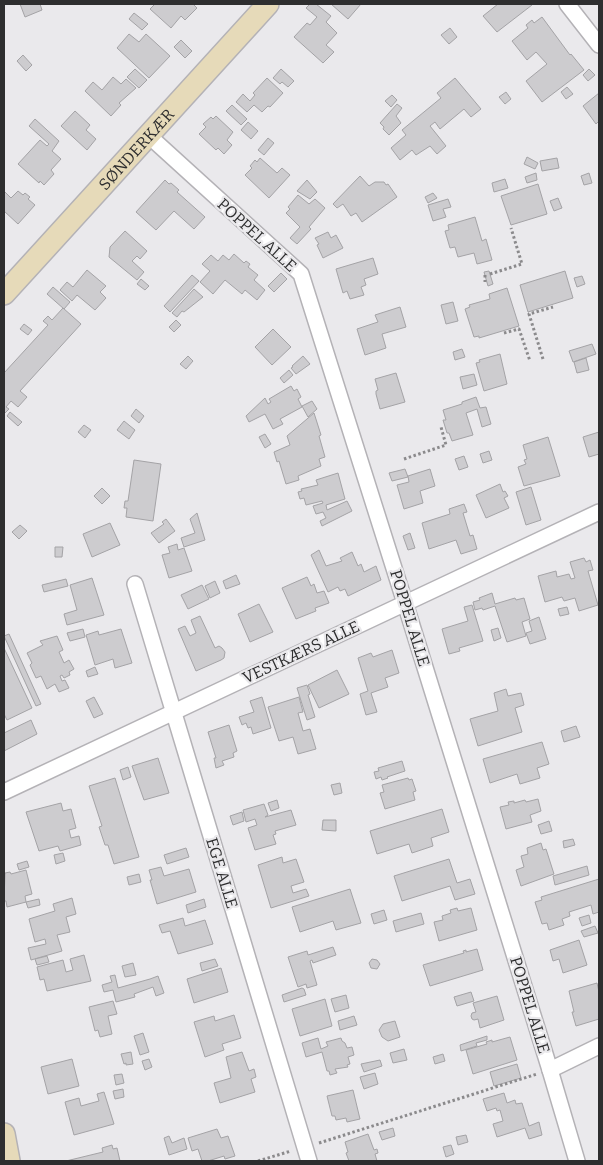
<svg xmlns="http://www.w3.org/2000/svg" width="603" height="1165" font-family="Bitter,serif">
	<rect width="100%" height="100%" fill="#eae9ec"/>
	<g fill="#cdcccf" stroke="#a4a3a6">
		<path d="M20,4H40L42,10L25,17Z"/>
		<path d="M155,4H193L197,8L185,20L181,16L171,28L150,9Z"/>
		<path d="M310,4H316L331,16L326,22L337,33L326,45L334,52L323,63L294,37L307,23L310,25L317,17L306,8Z"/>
		<path d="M331,4H361L348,19Z"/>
		<path d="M498,4H531L532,5L497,32L483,16Z"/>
		<path d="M134,13L148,24L142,30L129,19Z"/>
		<path d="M542,17L570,55L571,54L584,70L542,102L526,81L547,64L536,52L527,60L512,41L528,28L526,25L532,20L534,23Z"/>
		<path d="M450,28L457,37L449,44L441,35Z"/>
		<path d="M129,34L139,42L146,34L170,56L149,78L117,48Z"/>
		<path d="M181,40L192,51L185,58L174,47Z"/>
		<path d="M23,55L32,65L26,71L17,61Z"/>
		<path d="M135,69L147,80L139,88L127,77Z"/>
		<path d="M281,69L294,81L288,87L282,82L280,84L273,78Z"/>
		<path d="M589,69L595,75L588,81L583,75Z"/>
		<path d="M113,77L121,84L126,79L136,88L119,103L121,105L111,116L85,91L93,82L102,90Z"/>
		<path d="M267,78L283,93L270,107L268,106L262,112L254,105L247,112L236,102L243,94L250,101L255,95L253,93Z"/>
		<path d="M455,78L481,109L471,117L464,109L440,129L435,122L430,126L446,146L437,154L430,146L416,155L412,150L400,160L391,148L406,135L402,130L441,98L437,93Z"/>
		<path d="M567,87L573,94L566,99L561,92Z"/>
		<path d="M506,92L511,99L505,104L499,97Z"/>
		<path d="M599,93V121L596,124L583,106Z"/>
		<path d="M392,95L397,100L391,107L385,101Z"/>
		<path d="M397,104L402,108L396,116L401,123L389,135L383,129L384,127L380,123Z"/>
		<path d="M232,105L247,119L241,125L226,111Z"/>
		<path d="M75,111L90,125L86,130L96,139L87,150L61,126Z"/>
		<path d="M216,116L233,132L227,140L232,145L224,154L218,148L216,150L199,134L206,127L203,124L211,117L213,119Z"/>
		<path d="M35,119L59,141L52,151L61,159L51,170L54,174L44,185L40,181L39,183L18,164L40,140L47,146L49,144L29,126Z"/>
		<path d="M248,122L258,131L251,139L241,130Z"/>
		<path d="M268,138L274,143L264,155L258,150Z"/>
		<path d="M527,157L538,163L535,169L524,164Z"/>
		<path d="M260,158L277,173L282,168L290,175L269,198L245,175L252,168L250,166L255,160L257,162Z"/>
		<path d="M557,158L559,168L542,171L540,161Z"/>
		<path d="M536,173L537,180L527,183L525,177Z"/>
		<path d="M589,173L592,183L584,185L581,176Z"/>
		<path d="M360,176L369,186L375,182H384L386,185L388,184L397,197L362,222L356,213L351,216L343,204L337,208L333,204Z"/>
		<path d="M505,179L508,188L494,192L492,183Z"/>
		<path d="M165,180L169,184L171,183L179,190L177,192L205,217L194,229L174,211L156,230L136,212Z"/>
		<path d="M307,180L317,192L310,199L297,191Z"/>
		<path d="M538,184L547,214L511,225L501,196Z"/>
		<path d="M4,191L11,198L18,191L23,195L25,193L30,197L28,199L35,205L18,224L4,211Z"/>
		<path d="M433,193L437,198L428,203L425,197Z"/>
		<path d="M298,195L309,204L315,199L325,208L309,227L311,229L297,244L290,238L300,227L286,213L290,209L288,207Z"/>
		<path d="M558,198L562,208L554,211L550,201Z"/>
		<path d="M448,199L451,207L443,209L446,217L433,221L428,205Z"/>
		<path d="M475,217L482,241L486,239L492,260L477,264L474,253L458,257L455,247L450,248L445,231L449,230L448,225Z"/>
		<path d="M125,231L147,251L140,259L137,256L132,261L144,272L137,280L109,257L110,247Z"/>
		<path d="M328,232L331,238L336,235L343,248L323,258L317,245L319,244L315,238Z"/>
		<path d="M234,254L244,263L246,261L250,264L248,267L258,275L254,280L265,290L257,300L245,290L242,294L225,280L213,294L200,282L210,271L202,264L211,255L218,261L223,255L229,260Z"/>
		<path d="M373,258L378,274L364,279L366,285L361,287L364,295L350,299L347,291L343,293L336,269Z"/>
		<path d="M87,270L106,286L100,292L106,298L95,310L77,295L72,301L60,290L67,282L73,287Z"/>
		<path d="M489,271L493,284L488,286L484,272Z"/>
		<path d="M565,271L573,298L528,312L520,285Z"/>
		<path d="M281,273L287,279L274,292L268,286Z"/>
		<path d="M192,275L199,281L170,312L164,306Z"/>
		<path d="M582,276L585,284L577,287L574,278Z"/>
		<path d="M141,279L149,286L145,290L137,284Z"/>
		<path d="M53,287L70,302L64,309L47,294Z"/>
		<path d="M507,288L519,326L479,338V336L474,337L465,309L470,307L469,305L490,299L489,294Z"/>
		<path d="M194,289L203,297L184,312L182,311L177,317L172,313Z"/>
		<path d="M453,302L458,321L446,324L441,305Z"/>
		<path d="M400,307L406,327L382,334L386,348L365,355L357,329L378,322L375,315Z"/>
		<path d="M63,308L81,324L20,391L27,397L18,407L11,401L6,407L9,409L4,414V373L48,325L43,321L48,316L52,320Z"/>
		<path d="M176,320L181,325L174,332L169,327Z"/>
		<path d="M24,324L32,330L28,335L20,329Z"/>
		<path d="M273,329L291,347L272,365L255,347Z"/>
		<path d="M592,344L596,354L573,362L569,351Z"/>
		<path d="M462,349L465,357L455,360L453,352Z"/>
		<path d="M500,354L507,384L484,391L476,363L480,362L479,360Z"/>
		<path d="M188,356L193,361L186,369L180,364Z"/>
		<path d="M303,356L310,364L296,374L291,368L293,367L292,366Z"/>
		<path d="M586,358L589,370L577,373L574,362Z"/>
		<path d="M289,370L293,375L284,383L280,378Z"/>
		<path d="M396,373L405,402L380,409L376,394V391L378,390L375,379Z"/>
		<path d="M474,374L477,385L463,389L460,377Z"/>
		<path d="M291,386L294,391L297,389L301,397L298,399L302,407L280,419L283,424L273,429L265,414L249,422L246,416L265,398L268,404L271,402L269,399Z"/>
		<path d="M476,397L480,408L486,407L491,424L482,427L477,409L466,413L473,435L452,441L449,433H447L443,420H446L443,410L462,404V402Z"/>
		<path d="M312,401L317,409L308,417L302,406Z"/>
		<path d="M136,409L144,416L139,423L131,416Z"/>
		<path d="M10,412L22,422L18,426L7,416Z"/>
		<path d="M314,413L321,435L319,436L325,457L319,459L321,466L298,476L299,480L286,484L279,461L277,462L274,452L290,445L287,436Z"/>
		<path d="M124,421L135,430L129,439L117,430Z"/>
		<path d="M84,425L91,430L85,438L78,432Z"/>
		<path d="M599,432V454L589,457L583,437Z"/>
		<path d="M265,434L271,444L265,448L259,437Z"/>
		<path d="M548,437L560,476L524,486L518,467L526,464L524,460L527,459L523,445Z"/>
		<path d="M489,451L492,460L483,463L480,454Z"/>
		<path d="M464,456L468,467L459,470L455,459Z"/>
		<path d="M134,460L161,464L153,521L126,517L127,508H124L125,501H128Z"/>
		<path d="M405,469L408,477L392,481L389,473Z"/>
		<path d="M430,469L435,486L420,491L423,503L404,509L397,485L409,482L408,476Z"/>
		<path d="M338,473L345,499L326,505L327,510L347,501L352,511L322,526L320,521L326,518L323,512L316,514L313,506L323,503L322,501L306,505L304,498L300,499L298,492L302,491L301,489L318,485L316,480Z"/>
		<path d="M500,484L503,492L505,491L508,496L504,498L509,508L486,518L476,495Z"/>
		<path d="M531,487L541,520L526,525L516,492Z"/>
		<path d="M102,488L110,496L102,504L94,496Z"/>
		<path d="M464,504L467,512L463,513L470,536L473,535L477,549L461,554L456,540L429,549L422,523L450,514L449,509Z"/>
		<path d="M197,513L205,540L184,547L181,538L195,533L190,519Z"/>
		<path d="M166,519L175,531L159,543L151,533L164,524L162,522Z"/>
		<path d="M110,523L120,545L92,557L83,534Z"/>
		<path d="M20,525L27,531L19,539L12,532Z"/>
		<path d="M410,533L415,548L408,550L403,536Z"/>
		<path d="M177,544L178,550L184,548L192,571L169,578L162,555L170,553L168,547Z"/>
		<path d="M55,547H63L62,557H55Z"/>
		<path d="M319,550L326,566L342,561L340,558L352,552L358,566L361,564L364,572L376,566L381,580L348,596L345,589L340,591L338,587L328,592L311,555Z"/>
		<path d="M584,558L586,562L590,560L593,570L588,571L598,605L579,611L575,598L564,601L562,597L545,602L538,576L556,571L557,577L569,574L571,579L575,578L570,562Z"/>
		<path d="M236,575L240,584L226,589L223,581Z"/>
		<path d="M307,577L311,586L314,584L317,593L324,591L329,603L315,608L316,611L296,619L282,588Z"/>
		<path d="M92,578L104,615L67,625L64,614L77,610L70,585Z"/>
		<path d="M66,579L68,586L44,592L42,585Z"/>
		<path d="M215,581L220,593L210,598L205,586Z"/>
		<path d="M202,585L209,599L188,609L181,595Z"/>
		<path d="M492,593L495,604L515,598L516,600L524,598L530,619L522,622L526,636L507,642L495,606L483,610L482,608L475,610L473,602L480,600L479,598Z"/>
		<path d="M259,604L273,632L250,642L238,614Z"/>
		<path d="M472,605L483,641L459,648L460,651L449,654L442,629L468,621L464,607Z"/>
		<path d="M567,607L569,614L560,616L558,609Z"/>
		<path d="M200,616L215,648L219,646L222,648L225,652L224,658L221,660L196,671L178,629L185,626L190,636L196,633L191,620Z"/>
		<path d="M539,617L546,639L530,644L526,633L532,631L529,621Z"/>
		<path d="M498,628L501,638L494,641L491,630Z"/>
		<path d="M83,629L85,637L70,641L67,633Z"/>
		<path d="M121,629L132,663L115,668L113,659L95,665L86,635L98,631L99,635Z"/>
		<path d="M9,634L41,704L36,706L4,636Z"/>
		<path d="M57,636L63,650L59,652L64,663L69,660L74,669L69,672L70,675L64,678L62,675L60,676L62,681L65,680L69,688L59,692L55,684L47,689L41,676L36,678L30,665L32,663L27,653L43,645L40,641Z"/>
		<path d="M4,648L32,708L7,720L4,714Z"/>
		<path d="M392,650L399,673L385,678L388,687L371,693L377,712L366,715L360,694L368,691L358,658L371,653L373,657Z"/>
		<path d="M95,667L98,674L88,677L86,671Z"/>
		<path d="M337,670L349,694L319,708L308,685Z"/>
		<path d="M307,685L310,694L308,695L315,717L307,720L297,688Z"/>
		<path d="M506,689L508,696L521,693L524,705L515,708L522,732L478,746L470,719L498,711L494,693Z"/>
		<path d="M94,697L103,714L94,718L86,701Z"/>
		<path d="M262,697L271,728L253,734L251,727L248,728L246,723L242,725L239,717L254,712L250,701Z"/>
		<path d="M299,697L303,712L298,713L303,731L310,729L316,749L298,754L293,737L279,741L268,707Z"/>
		<path d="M31,720L37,734L4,751V733Z"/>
		<path d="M229,725L237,751L233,753L234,757L222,761L224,765L216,768L214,758H216L208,732Z"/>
		<path d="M576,726L580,737L564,742L561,731Z"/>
		<path d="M542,742L549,764L537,768L540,778L520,784L517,774L490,783L483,759Z"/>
		<path d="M158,758L169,793L144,800L132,766Z"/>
		<path d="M402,761L405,771L387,777L388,778L382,780L381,777L376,779L374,772L379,771L378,768Z"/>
		<path d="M128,767L131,777L123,780L120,770Z"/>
		<path d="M115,778L139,857L114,864L108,845H105L99,827L102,826L89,786Z"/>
		<path d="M408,778L409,780L412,779L416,791L413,792L415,800L385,809L380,793L384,792L382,785Z"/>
		<path d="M340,783L342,793L334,795L331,785Z"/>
		<path d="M538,799L541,811L530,815L532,822L506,829L500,807L509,805L508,802L514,801V803L525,800L526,802Z"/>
		<path d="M277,800L279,808L271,811L268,803Z"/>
		<path d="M61,803L63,811L71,809L76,828L69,830L71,838L79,836L81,845L60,851L58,846L39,851L26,812Z"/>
		<path d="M264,804L268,815L265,817L291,810L296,825L275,831L276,834L273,835L276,844L255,850L248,828L257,825L255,819L246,822L243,810Z"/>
		<path d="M442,809L449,832L431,838L433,846L412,853L409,844L377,854L370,831Z"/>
		<path d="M242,812L244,821L233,825L230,816Z"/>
		<path d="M323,820H336V831L322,830Z"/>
		<path d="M549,821L552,831L541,834L538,825Z"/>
		<path d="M573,839L575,845L564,848L563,841Z"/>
		<path d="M541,843L543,850L546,849L554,874L521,886L516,870L524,867L521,856L528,854L527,848Z"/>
		<path d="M186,848L189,857L167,864L164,855Z"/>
		<path d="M63,853L65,861L56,864L54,855Z"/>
		<path d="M282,857L283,863L296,859L304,882L291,886L293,893L306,889L309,896L271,908L258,865Z"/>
		<path d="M449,859L457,883L470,879L475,894L455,900L450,886L402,901L394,876Z"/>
		<path d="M27,861L29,867L19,870L17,864Z"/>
		<path d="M587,866L589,875L555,885L553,876Z"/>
		<path d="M161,867L164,876L189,869L196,892L157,904L150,880H152L149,870Z"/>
		<path d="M26,870L32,894L25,896L26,902L7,907L6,901H4L5,873L10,872L11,874Z"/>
		<path d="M139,874L141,882L129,885L127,877Z"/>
		<path d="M599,879V912L593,914L591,905L569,912L570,916L562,919L564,925L549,930L547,923L542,924L535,902L542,900L541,897Z"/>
		<path d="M350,889L361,923L336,930L333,921L300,932L292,907Z"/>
		<path d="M72,898L76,914L66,917L70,932L57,935L62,951L31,960L28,948L46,944L45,939L35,942L29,919L55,911L53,904Z"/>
		<path d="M39,899L40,905L28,908L26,902Z"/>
		<path d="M204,899L206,907L188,913L186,905Z"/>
		<path d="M457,908L458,911L471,908L477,930L439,941L434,922L443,920L442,916L451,913L450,910Z"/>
		<path d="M384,910L387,920L374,924L371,914Z"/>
		<path d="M421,913L424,924L396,932L393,921Z"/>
		<path d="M589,915L591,923L582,926L579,918Z"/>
		<path d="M183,918L185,926L205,920L213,944L178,954L170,931L162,933L159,925Z"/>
		<path d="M595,926L598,933L584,937L581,931Z"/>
		<path d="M579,940L587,965L563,973L559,959L553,961L550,950Z"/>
		<path d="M333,947L336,955L313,963L312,960L310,961L317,985L307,988L306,984L298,987L288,957L307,951L308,955Z"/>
		<path d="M477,949L483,970L430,986L423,965L464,953L463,951L466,950V952Z"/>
		<path d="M84,955L91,981L47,991L44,979L40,980L37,967L63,960L66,972L73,970L70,959Z"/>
		<path d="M47,956L49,962L37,965L35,959Z"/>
		<path d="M215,959L218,966L202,971L200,963Z"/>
		<path d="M372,959L377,960L380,964L377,969L371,968L369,963Z"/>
		<path d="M133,963L136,975L125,977L122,966Z"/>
		<path d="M221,968L228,992L194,1003L187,979Z"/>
		<path d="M115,975L118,988L150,979L158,976L164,993L156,996L153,987L134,994L135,997L116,1002L113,990L104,992L102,985L112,982L110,976Z"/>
		<path d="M597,983L599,992V1019L576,1026L572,1012H574L569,991Z"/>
		<path d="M302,988L304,989L306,995L284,1002L282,995Z"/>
		<path d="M471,992L474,1001L457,1006L454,997Z"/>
		<path d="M346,995L349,1008L335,1012L331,999Z"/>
		<path d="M497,996L504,1020L480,1028L478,1019L474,1020L472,1019L471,1016L472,1013L476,1012L473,1003Z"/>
		<path d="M325,999L332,1026L300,1036L292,1009Z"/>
		<path d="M113,1001L117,1014L108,1016L112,1034L100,1037L98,1030L95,1031L89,1007Z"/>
		<path d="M234,1015L241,1038L222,1044L224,1050L205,1057L194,1022L214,1016L215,1021Z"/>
		<path d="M354,1016L357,1025L340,1030L338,1021Z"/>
		<path d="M395,1021L400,1037L388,1041L382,1037L379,1030L383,1024Z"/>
		<path d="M143,1033L149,1052L140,1055L134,1036Z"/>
		<path d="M487,1036V1040L476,1043L477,1046L461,1051L460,1045Z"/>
		<path d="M510,1037L517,1060L473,1074L466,1050L487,1044L486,1042L492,1040V1042Z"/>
		<path d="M318,1038L321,1049L328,1046L326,1042L341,1038L342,1041L345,1043L347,1048L352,1047L354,1055L348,1057L350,1064L347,1065L348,1067L335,1069L337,1073L330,1075L329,1071H327L322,1052L306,1057L302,1043Z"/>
		<path d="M404,1049L407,1060L393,1063L390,1053Z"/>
		<path d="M131,1052L133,1064L126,1065V1063L124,1064L121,1054Z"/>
		<path d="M242,1052L249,1071L254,1069L256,1077L251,1079L255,1092L220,1103L214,1083L231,1078L226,1057Z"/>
		<path d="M443,1054L445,1061L435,1064L433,1057Z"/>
		<path d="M72,1059L79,1086L48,1094L41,1067Z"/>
		<path d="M149,1059L152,1067L145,1070L142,1061Z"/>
		<path d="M380,1060L382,1066L364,1072L361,1064Z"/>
		<path d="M517,1064L521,1078L494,1086L490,1072Z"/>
		<path d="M375,1073L378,1084L364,1089L360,1077Z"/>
		<path d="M122,1074L124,1083L116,1085L114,1075Z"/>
		<path d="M123,1089L124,1097L115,1099L113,1091Z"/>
		<path d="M353,1090L360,1119L347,1122L346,1118L336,1120L335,1116H332L327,1096Z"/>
		<path d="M104,1092L114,1124L74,1135L65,1102L79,1098L81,1106L99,1101L97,1094Z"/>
		<path d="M504,1093L507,1103L515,1100L516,1104L522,1103L529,1126L539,1122L542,1135L529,1139L525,1128L497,1137L493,1124L503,1121L500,1110L497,1111L496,1108L487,1111L483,1099Z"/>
		<path d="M393,1128L395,1136L382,1140L379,1132Z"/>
		<path d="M217,1129L221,1138L228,1136L235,1156L225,1159L224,1156L208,1161H202L198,1149L192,1151L188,1138Z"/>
		<path d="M368,1134L374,1150L377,1149L378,1153L375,1154L377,1161H349L346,1153L348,1152L345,1142Z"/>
		<path d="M466,1135L468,1142L458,1145L456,1137Z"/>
		<path d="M169,1136L172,1143L184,1138L187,1149L169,1155L164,1138Z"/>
		<path d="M112,1145L113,1149L117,1148L120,1161H66L103,1152L102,1148Z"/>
		<path d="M451,1145L454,1154L446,1157L443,1147Z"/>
	</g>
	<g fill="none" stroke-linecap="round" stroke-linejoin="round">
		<defs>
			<g id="street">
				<path d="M567,4L599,45"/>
				<path d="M148,135L301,274L405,603L550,1070L577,1161"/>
				<path d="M135,584L309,1161"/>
				<path d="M4,792L599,512"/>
				<path d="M550,1070L599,1046"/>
			</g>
			<g id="secondary">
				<path id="s1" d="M4,294L268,4"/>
				<path d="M4,1134L9,1161"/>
			</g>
		</defs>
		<use href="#street" stroke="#b4b2b6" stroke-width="18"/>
		<use href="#secondary" stroke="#b4b2b6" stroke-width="24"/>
		<g stroke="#8b8a8c" stroke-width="3" stroke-dasharray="2.5 2.5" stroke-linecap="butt">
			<path d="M490,274L522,264L511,228"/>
			<path d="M485,275V282"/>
			<path d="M504,333L519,329L530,361"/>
			<path d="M543,359L529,314L553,307"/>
			<path d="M404,459L446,445L441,427"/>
			<path d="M319,1143L537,1074"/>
			<path d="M258,1161L291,1151"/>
		</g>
		<use href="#street" stroke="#fff" stroke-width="15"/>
		<use href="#secondary" stroke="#e6dab9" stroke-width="21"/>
	</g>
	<g text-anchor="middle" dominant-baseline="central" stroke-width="4.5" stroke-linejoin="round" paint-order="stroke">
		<g font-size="16" fill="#2e2e2f" stroke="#eae9ec">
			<text stroke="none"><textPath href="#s1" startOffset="196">SØNDERKÆR</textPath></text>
			<text transform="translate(257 235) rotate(42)">POPPEL ALLE</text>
			<text transform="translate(410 618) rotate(73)">POPPEL ALLE</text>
			<text transform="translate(301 652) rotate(-25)">VESTKÆRS ALLE</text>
			<text transform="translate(222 873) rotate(73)">EGE ALLE</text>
			<text transform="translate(530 1005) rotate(73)">POPPEL ALLE</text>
		</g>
	</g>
	<rect width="603" height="1165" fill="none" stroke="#2e2e2f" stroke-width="10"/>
</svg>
